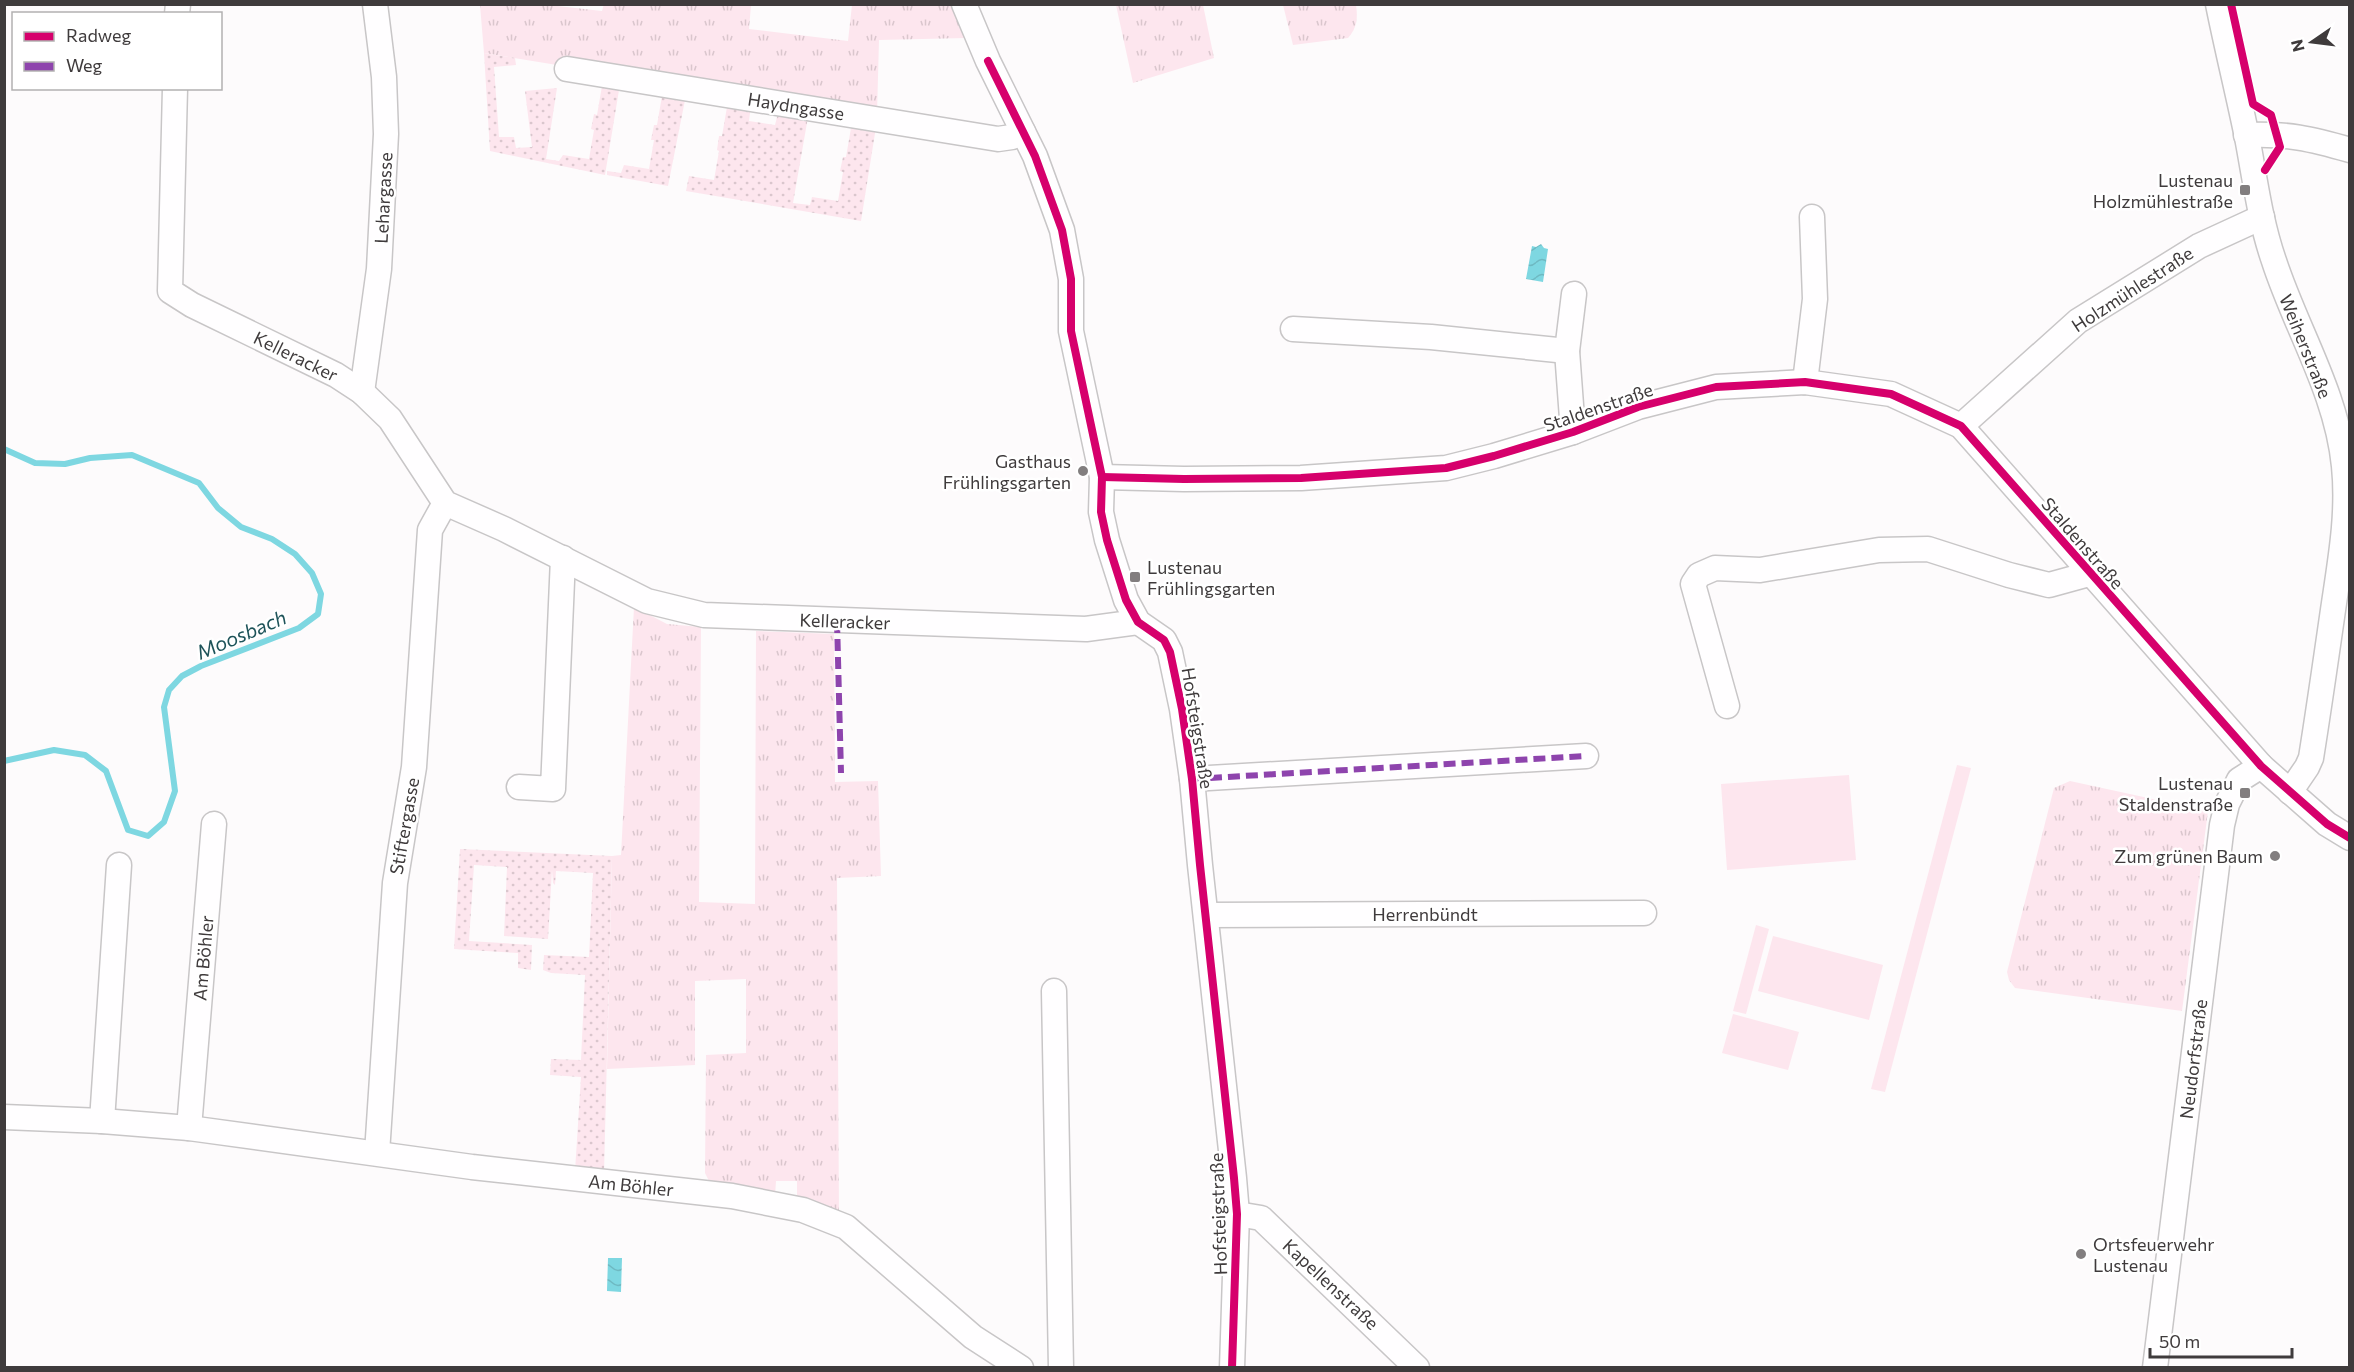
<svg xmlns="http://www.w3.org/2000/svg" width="2354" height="1372" font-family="Commissioner,sans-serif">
	<defs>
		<pattern id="grass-tufts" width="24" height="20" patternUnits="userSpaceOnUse" patternTransform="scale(1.5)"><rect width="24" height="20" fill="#fde6ee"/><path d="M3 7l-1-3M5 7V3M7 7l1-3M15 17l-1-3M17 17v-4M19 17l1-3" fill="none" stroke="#dac6cd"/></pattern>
		<pattern id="garden-dots" width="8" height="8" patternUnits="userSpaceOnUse" patternTransform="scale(1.5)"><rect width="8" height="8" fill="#fde6ee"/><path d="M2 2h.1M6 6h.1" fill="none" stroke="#dac6cd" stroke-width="1.8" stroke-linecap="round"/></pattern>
		<pattern id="water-waves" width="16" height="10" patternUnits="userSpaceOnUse" patternTransform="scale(1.5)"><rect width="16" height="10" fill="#7ed7e1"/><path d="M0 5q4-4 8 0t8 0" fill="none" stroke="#6eb9c2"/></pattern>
	</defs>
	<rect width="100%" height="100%" fill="#fdfbfc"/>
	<g fill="url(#grass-tufts)">
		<path d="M540,4L602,11L604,4L751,5L749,29L848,41L852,5H952L966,38L879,40L877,114L558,60L557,65L484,53L480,5Z"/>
		<path d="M1116,5H1203L1214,58L1133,83Z"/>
		<path d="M1283,5H1356C1358,18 1357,28 1348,38L1293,45Z"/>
		<path d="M634,607L667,624L701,627L699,902L755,904L756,631L834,634L835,782L878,781L881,876L837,878L839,1216L797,1199V1181H776L775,1196L711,1185L705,1173L706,1055L746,1053V979L695,981V1065L607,1069L612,856L621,855Z"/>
		<path d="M2070,781L2208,811L2182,1011L2015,988L2009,980L2007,972L2054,788Z"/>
	</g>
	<g fill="url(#garden-dots)">
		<path d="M484,53L515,58L516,65L494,67L499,137H514L516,148L532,147L525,91L557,88L546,159L559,161L563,155L589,159L594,130L591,129L594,114L597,115L602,86L620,84L605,175L490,151Z"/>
		<path d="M686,95L668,186L607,175V171L621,173L624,165L649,169L654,140H651L654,125H657L662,96Z"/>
		<path d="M751,105L749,121L775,125L778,113L808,117L793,203L810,205L812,197L838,201L843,172L840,171L843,157H846L851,128L825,123L826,120L876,127L861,221L686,191L689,176L714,180L719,151L717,150L719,136H722L727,107Z"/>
		<path d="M460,849L612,856L604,1174L575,1171L581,1077L550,1075L551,1059L581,1060L585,975L551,973L543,970L544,955L589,957L593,873L556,871L555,885L553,883L552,870L548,939L504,936L507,867L474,865L469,941L532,945L531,970L518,968V953L454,949Z"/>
	</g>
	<g fill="#fde6ee">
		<path d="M1957,765L1971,768L1885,1092L1871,1089Z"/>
		<path d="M1849,775L1856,860L1727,870L1721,784Z"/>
		<path d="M1756,925L1769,929L1746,1014L1733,1011Z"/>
		<path d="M1773,936L1883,965L1869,1020L1758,991Z"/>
		<path d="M1733,1014L1799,1032L1788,1070L1722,1053Z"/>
	</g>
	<g fill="url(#water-waves)">
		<path d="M1541,244L1544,248L1548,249L1543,282L1526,279L1532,246L1536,247Z"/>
		<path d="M608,1258H622L621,1292L607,1291Z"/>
	</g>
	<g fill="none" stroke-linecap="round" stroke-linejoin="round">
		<path stroke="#7ed7e1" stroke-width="6" d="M4,449L35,463L65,464L90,458L132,455L199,483L218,508L241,527L272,539L295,554L312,573L321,594L318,614L299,628L201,666L182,676L169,690L164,707L175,791L164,822L148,836L128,830L106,771L85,755L54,750L4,761"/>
		<defs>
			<g id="minor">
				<path d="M964,4L988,61L1035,156L1062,230L1071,279V331L1102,477L1101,512L1107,540L1126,600L1138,622L1164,640L1170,652L1182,709L1192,779L1200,865L1234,1178L1237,1214L1232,1368"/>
				<path d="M2218,4C2227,49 2238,93 2247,137C2255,179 2260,221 2274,261C2296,329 2337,393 2344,466C2349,514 2340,562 2333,610C2326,659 2319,708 2311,758L2307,767L2290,792"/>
				<path d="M177,14L178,4"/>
				<path d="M567,69L998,139L1012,137L1023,132"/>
				<path d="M175,88L170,291L192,305L336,375L362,392L390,419L445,503L504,529L647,601L704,615L1086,629L1138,622"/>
				<path d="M2246,135C2286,133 2312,139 2350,150"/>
				<path d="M1293,329L1431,337L1567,351"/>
				<path d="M1805,382L1815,299L1812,217"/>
				<path d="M362,392L379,269L386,134L384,77L375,4"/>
				<path d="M1961,426L2078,321L2199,246L2262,217"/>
				<path d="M1573,432L1567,351L1574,294"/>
				<path d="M1102,477L1184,479L1301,478L1446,468L1494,456L1573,432L1638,407L1716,387L1805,382L1891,394L1961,426L2261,766L2327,824L2350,838"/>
				<path d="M1727,706L1693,584L1699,575L1715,568L1760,570L1879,550L1928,549L2009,575L2049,585L2089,574"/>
				<path d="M1192,779L1586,756"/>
				<path d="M519,787L553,789L563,558"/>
				<path d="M1206,915L1644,913"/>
				<path d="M1054,991L1061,1368"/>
				<path d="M4,1117L102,1121L189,1128L472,1167L732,1196L803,1210L846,1227L973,1337L1021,1368"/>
				<path d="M102,1121L119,865"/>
				<path d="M189,1128L214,824"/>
				<path d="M377,1153L395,883L414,767L430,530L445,503"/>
				<path d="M1237,1214L1261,1218L1417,1368"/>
				<path d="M2155,1368L2222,825L2227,804L2239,780L2261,766"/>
			</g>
		</defs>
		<use href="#minor" stroke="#c8c6c7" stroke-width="27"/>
		<use href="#minor" stroke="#fffeff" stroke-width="24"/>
		<g stroke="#8e44ad" stroke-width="6" stroke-dasharray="12 6" stroke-linecap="butt">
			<path d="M837,621L841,773"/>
			<path d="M1192,779L1586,756"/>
		</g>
		<defs>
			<g id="cycleway">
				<path d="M2231,4L2253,104L2271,115L2280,147L2265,170"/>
				<path d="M988,61L1035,156L1062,230L1071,279V331L1102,477L1101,512L1107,540L1126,600L1138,622L1164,640L1170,652L1182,709L1192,779L1200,865L1234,1178L1237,1214L1232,1368"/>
				<path d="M1102,477L1184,479L1301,478L1446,468L1494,456L1573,432L1638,407L1716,387L1805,382L1891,394L1961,426L2261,766L2327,824L2350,838"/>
			</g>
		</defs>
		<use href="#cycleway" stroke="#fff" stroke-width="11"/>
		<use href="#cycleway" stroke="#d6006c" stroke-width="8"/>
	</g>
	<g fill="#827e7f" stroke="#fff" stroke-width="2">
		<rect x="2239" y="184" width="12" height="12" rx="3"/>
		<circle cx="1083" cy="471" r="6"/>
		<rect x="1129" y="571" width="12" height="12" rx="3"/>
		<rect x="2239" y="787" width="12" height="12" rx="3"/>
		<circle cx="2275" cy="856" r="6"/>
		<circle cx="2081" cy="1254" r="6"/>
	</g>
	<g text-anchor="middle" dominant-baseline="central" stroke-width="5" stroke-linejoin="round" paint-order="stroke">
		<g font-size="18" fill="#3f3b3c" stroke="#fff">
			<text transform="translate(796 106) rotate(9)">Haydngasse</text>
			<text transform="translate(383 198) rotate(-87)">Lehargasse</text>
			<text transform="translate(2132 289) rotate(-33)">Holzmühlestraße</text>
			<text transform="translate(2306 346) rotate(68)">Weiherstraße</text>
			<text transform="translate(296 356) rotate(26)">Kelleracker</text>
			<text transform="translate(1598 407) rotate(-19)">Staldenstraße</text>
			<text transform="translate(2083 543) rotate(49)">Staldenstraße</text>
			<text transform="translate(845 621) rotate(2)">Kelleracker</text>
			<text transform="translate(1198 728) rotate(81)">Hofsteigstraße</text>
			<text transform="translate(404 826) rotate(-80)">Stiftergasse</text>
			<text x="1425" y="914">Herrenbündt</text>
			<text transform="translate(203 958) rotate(-85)">Am Böhler</text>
			<text transform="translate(2193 1059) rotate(-83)">Neudorfstraße</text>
			<text transform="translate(631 1185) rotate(6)">Am Böhler</text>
			<text transform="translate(1218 1214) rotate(-92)">Hofsteigstraße</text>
			<text transform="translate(1331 1284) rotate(43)">Kapellenstraße</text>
		</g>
		<g font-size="18" fill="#3f3b3c" stroke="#fff" text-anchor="end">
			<text x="2233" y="180">Lustenau<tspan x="2233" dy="21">Holzmühlestraße</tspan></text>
			<text x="1071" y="461">Gasthaus<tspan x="1071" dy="21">Frühlingsgarten</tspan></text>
			<text x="1147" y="567" text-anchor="start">Lustenau<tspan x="1147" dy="21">Frühlingsgarten</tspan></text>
			<text x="2233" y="783">Lustenau<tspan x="2233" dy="21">Staldenstraße</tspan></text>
			<text x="2263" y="856">Zum grünen Baum</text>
			<text x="2093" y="1244" text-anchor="start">Ortsfeuerwehr<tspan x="2093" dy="21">Lustenau</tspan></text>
		</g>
		<g font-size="20" font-style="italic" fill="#1e5359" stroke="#fff">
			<text transform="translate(241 634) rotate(-23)">Moosbach</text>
		</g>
	</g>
	<rect width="2354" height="1372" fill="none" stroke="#3f3b3c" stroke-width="12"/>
	<rect x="12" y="12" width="210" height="78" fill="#ffffff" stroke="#b2b1b1" stroke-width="1.5"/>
	<rect x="24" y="32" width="30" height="9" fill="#d6006c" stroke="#b2b1b1" stroke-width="1.5"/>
	<text x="66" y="42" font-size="18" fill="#3f3b3c">Radweg</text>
	<rect x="24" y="62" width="30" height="9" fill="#8e44ad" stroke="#b2b1b1" stroke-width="1.5"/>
	<text x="66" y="72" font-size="18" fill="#3f3b3c">Weg</text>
	<g transform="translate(2312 42) rotate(256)" stroke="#ffffff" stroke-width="4.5" paint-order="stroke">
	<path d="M0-4.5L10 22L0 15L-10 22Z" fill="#3f3b3c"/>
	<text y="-9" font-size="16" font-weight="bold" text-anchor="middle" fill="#3f3b3c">N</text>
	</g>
	<path d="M2150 1348v9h142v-9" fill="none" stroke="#3f3b3c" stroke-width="3"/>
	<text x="2159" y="1348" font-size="18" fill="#3f3b3c" stroke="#ffffff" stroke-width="4.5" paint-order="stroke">50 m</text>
</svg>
